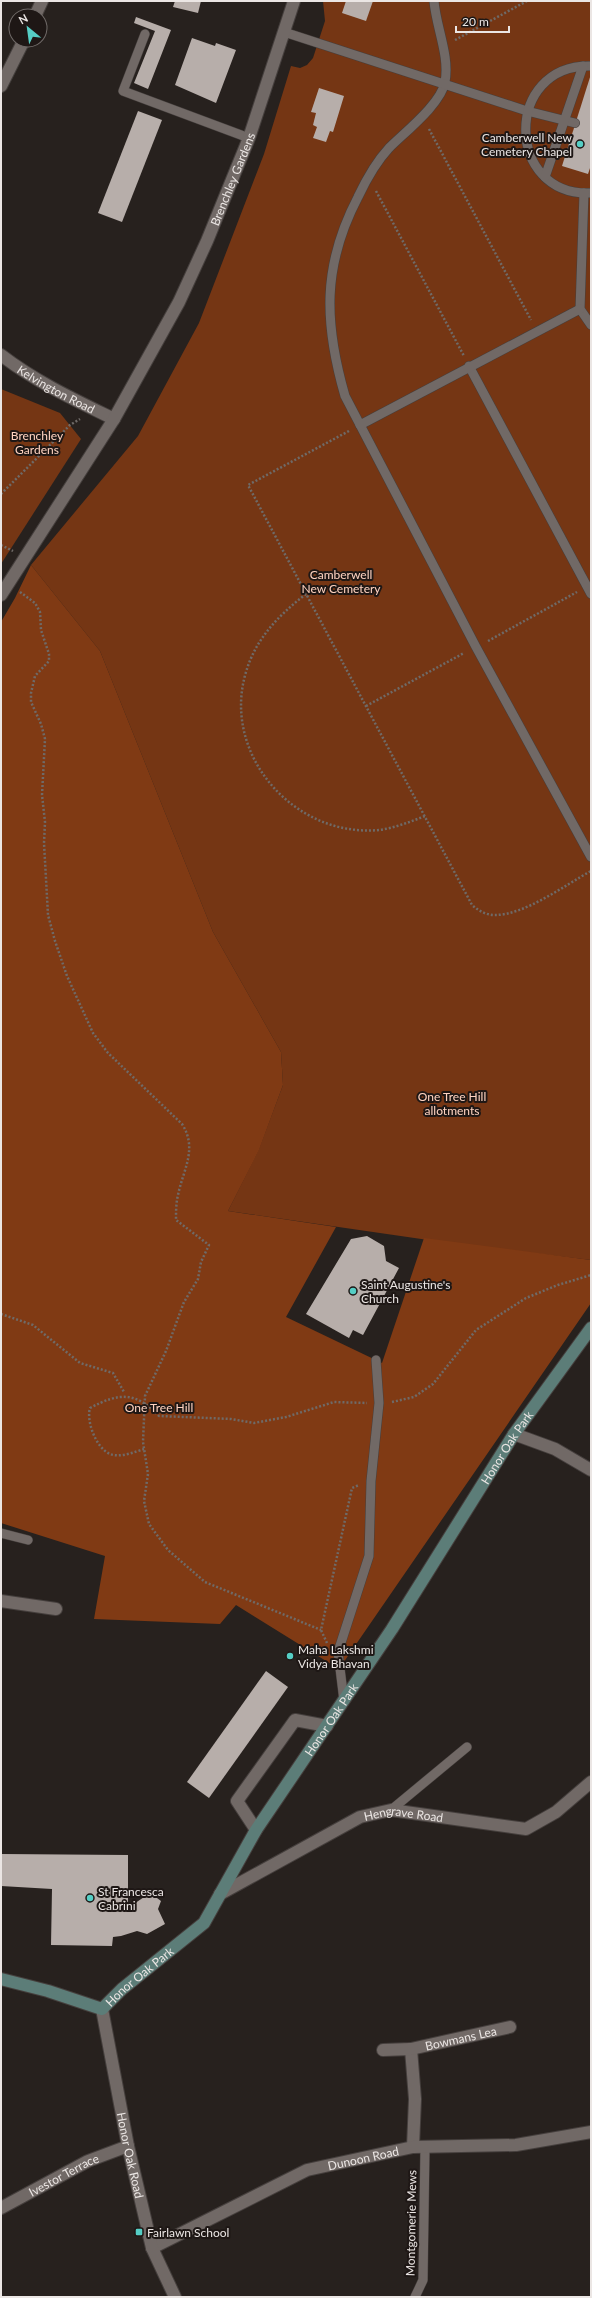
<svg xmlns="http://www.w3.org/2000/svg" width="592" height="2298" font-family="Lato,sans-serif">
	<rect width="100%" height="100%" fill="#27211e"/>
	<g fill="#753614">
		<path d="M323,1H591V1260L442,1242L228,1211L259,1149L283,1085L281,1052L213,932L100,651L31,565L138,436L199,323L264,154L291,66L300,68L307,65L313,58L325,21Z"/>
		<path d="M1,389L60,413L81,439L1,564Z"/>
	</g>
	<path fill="#803a14" d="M31,565L100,651L213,932L281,1052L283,1085L259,1150L228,1211L336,1227L286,1317L382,1363L424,1238L591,1260V1303L339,1669L236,1605L220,1624L94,1619L105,1556L1,1523V622L15,598Z"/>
	<g fill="#b7aeaa">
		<path d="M175,1H201L198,13L173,7Z"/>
		<path d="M346,1H373L366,21L342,13Z"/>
		<path d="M136,17L171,30L148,89L134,83L155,31L134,23Z"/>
		<path d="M192,38L215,46L216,43L236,50L216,103L175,85Z"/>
		<path d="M591,74V165L588,174L562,166Z"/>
		<path d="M319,88L344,96L333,132L330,131L326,142L313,138L317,127L313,125L316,113L311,112Z"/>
		<path d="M138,111L162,120L122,222L98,213Z"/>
		<path d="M367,1236L384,1246L386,1261L399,1268L363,1335L353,1330L349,1338L306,1314L351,1239Z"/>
		<path d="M266,1671L288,1687L209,1798L187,1782Z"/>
		<path d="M2,1854L128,1855V1908L147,1895H153L161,1901L158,1909L165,1924L147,1934L137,1931L121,1936L113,1937L112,1946L51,1945L52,1889L1,1886Z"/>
	</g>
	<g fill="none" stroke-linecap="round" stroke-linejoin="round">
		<defs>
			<g id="service">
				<path d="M434,1C436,27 450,56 445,82C441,104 405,132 389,148C376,162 366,180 358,197C322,266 324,323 345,396L476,647L591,857"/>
				<path d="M284,32L527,111L575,123"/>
				<path d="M145,34L123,91L249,138"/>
				<path d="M591,66C503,64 505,197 591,193"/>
				<path d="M545,177L583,66"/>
				<path d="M584,193L580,309L591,325"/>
				<path d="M469,366L591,594"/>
				<path d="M360,425L580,309"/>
				<path d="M1,1533L28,1540"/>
				<path d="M344,1701L338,1652L369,1556L371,1481L379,1403L376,1360"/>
				<path d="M391,1810L467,1747"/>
				<path d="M415,2297L423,2280L425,2148"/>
			</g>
			<g id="minor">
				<path d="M35,16L42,1"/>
				<path d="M1,86L24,40"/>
				<path id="s1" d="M1,355C36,382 75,400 114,419"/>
				<path d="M514,1434L555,1449L591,1470"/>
				<path d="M1,1601L56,1609"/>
				<path d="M256,1830L237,1801L295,1720L327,1726"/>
				<path id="s2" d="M220,1894L360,1817L391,1810L526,1829L556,1812L591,1782"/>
				<path d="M411,2049L415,2099L413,2147"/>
				<path id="s3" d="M383,2050L411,2049L510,2027"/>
				<path id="s4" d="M1,2208L88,2161L128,2146"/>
				<path id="s5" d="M152,2248L307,2170L413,2147L516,2145L591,2132"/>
			</g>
			<g id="tertiary">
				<path id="s6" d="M1,595L114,419L179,302L207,241L249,138L294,1"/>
				<path id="s7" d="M102,2009L128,2146L152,2248L175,2297"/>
			</g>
			<g id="secondary">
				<path id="s8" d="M1,1979L48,1991L102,2009L122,1989L204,1923L256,1830L392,1629L514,1434L591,1328"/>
			</g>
		</defs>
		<use href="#service" stroke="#453f3d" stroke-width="10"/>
		<use href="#minor" stroke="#453f3d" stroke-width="14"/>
		<use href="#tertiary" stroke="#453f3d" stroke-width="14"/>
		<use href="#secondary" stroke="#453f3d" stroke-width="14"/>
		<g stroke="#6f6a67" stroke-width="2.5" stroke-dasharray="2 2" stroke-linecap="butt">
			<path d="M455,40L527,1"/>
			<path d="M429,129L531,320"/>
			<path d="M376,191L464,356"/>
			<path d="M349,431L248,485L472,905C479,911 486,915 495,915C525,915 565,885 591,871"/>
			<path d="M1,494L70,425L80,419"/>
			<path d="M1,545L13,551"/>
			<path d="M20,592L35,603L40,612L41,630L49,654V661L35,676L31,693V702L41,724L45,739L42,795L45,822L44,843L48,915L55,941L67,976L93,1033L108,1053L182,1124C198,1149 183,1170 178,1195C176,1203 176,1212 176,1220L209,1245L201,1262L198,1279L184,1302L166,1351L145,1396L143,1442L148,1474L144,1501L149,1524L168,1550L205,1582L321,1630"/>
			<path d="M306,594C279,615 256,638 246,672C221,754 294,838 379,830C394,828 410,822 425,816"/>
			<path d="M488,641L577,592"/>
			<path d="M366,706L464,653"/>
			<path d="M1,1314L33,1325L80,1363L113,1373L124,1392"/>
			<path d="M392,1402L414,1397L433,1384L476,1330L526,1298L558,1285L591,1275"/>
			<path d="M144,1449C135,1452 120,1458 110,1454C96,1448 86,1421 90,1408C120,1392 136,1392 159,1416L231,1419L254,1423L286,1417L334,1402L367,1403"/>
			<path d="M327,1643L321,1630L352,1488L359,1485"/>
		</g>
		<use href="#service" stroke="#716966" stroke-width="9"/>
		<use href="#minor" stroke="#716966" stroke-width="12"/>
		<use href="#tertiary" stroke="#716966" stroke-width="12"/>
		<use href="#secondary" stroke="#5c7d78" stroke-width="12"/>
	</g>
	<g fill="#55cec5" stroke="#1e1715" stroke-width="1.5">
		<circle cx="580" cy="144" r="4"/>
		<circle cx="353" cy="1291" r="4"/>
		<circle cx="290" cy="1656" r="4"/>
		<circle cx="90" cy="1898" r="4"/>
		<rect x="135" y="2228" width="8" height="8" rx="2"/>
	</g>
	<g text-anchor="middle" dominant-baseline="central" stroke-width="4" stroke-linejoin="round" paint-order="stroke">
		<g font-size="12" fill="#ebe6e4" stroke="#1e1715" text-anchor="start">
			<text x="572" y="137" text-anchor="end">Camberwell New<tspan x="572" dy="14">Cemetery Chapel</tspan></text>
			<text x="361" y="1284">Saint Augustine's<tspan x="361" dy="14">Church</tspan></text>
			<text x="298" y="1649">Maha Lakshmi<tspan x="298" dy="14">Vidya Bhavan</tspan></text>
			<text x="98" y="1891">St Francesca<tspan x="98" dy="14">Cabrini</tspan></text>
			<text x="147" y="2232">Fairlawn School</text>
		</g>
		<g font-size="12" fill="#ebe6e4" stroke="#1e1715">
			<text stroke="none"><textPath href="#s6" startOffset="477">Brenchley Gardens</textPath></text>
			<text stroke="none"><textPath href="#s1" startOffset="65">Kelvington Road</textPath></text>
			<text stroke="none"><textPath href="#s8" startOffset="803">Honor Oak Park</textPath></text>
			<text stroke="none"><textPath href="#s8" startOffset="479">Honor Oak Park</textPath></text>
			<text stroke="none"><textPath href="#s2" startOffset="204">Hengrave Road</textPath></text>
			<text stroke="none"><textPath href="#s8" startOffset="155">Honor Oak Park</textPath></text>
			<text stroke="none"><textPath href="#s3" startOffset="79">Bowmans Lea</textPath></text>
			<text stroke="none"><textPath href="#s7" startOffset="149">Honor Oak Road</textPath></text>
			<text stroke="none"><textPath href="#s5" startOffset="231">Dunoon Road</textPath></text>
			<text stroke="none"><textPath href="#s4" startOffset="71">Ivestor Terrace</textPath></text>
			<text transform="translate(411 2223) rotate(-89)">Montgomerie Mews</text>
		</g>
		<g font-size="12" fill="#ffd3c0" stroke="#1e1715">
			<text x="37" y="435">Brenchley<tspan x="37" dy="14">Gardens</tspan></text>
			<text x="341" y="574">Camberwell<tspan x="341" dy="14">New Cemetery</tspan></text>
			<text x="452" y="1096">One Tree Hill<tspan x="452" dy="14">allotments</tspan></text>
			<text x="159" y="1407">One Tree Hill</text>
		</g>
	</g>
	<rect width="592" height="2298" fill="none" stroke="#ebe6e4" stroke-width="4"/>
	<g transform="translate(28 28) rotate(331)"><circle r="19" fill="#1e1715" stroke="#706a68"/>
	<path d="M0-3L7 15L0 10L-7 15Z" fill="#55cec5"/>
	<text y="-6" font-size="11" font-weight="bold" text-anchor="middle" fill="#ebe6e4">N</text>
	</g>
	<path d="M456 26v6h53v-6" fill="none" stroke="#ebe6e4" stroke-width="2"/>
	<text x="462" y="26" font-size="12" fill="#ebe6e4" stroke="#1e1715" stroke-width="3" paint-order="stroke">20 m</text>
</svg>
